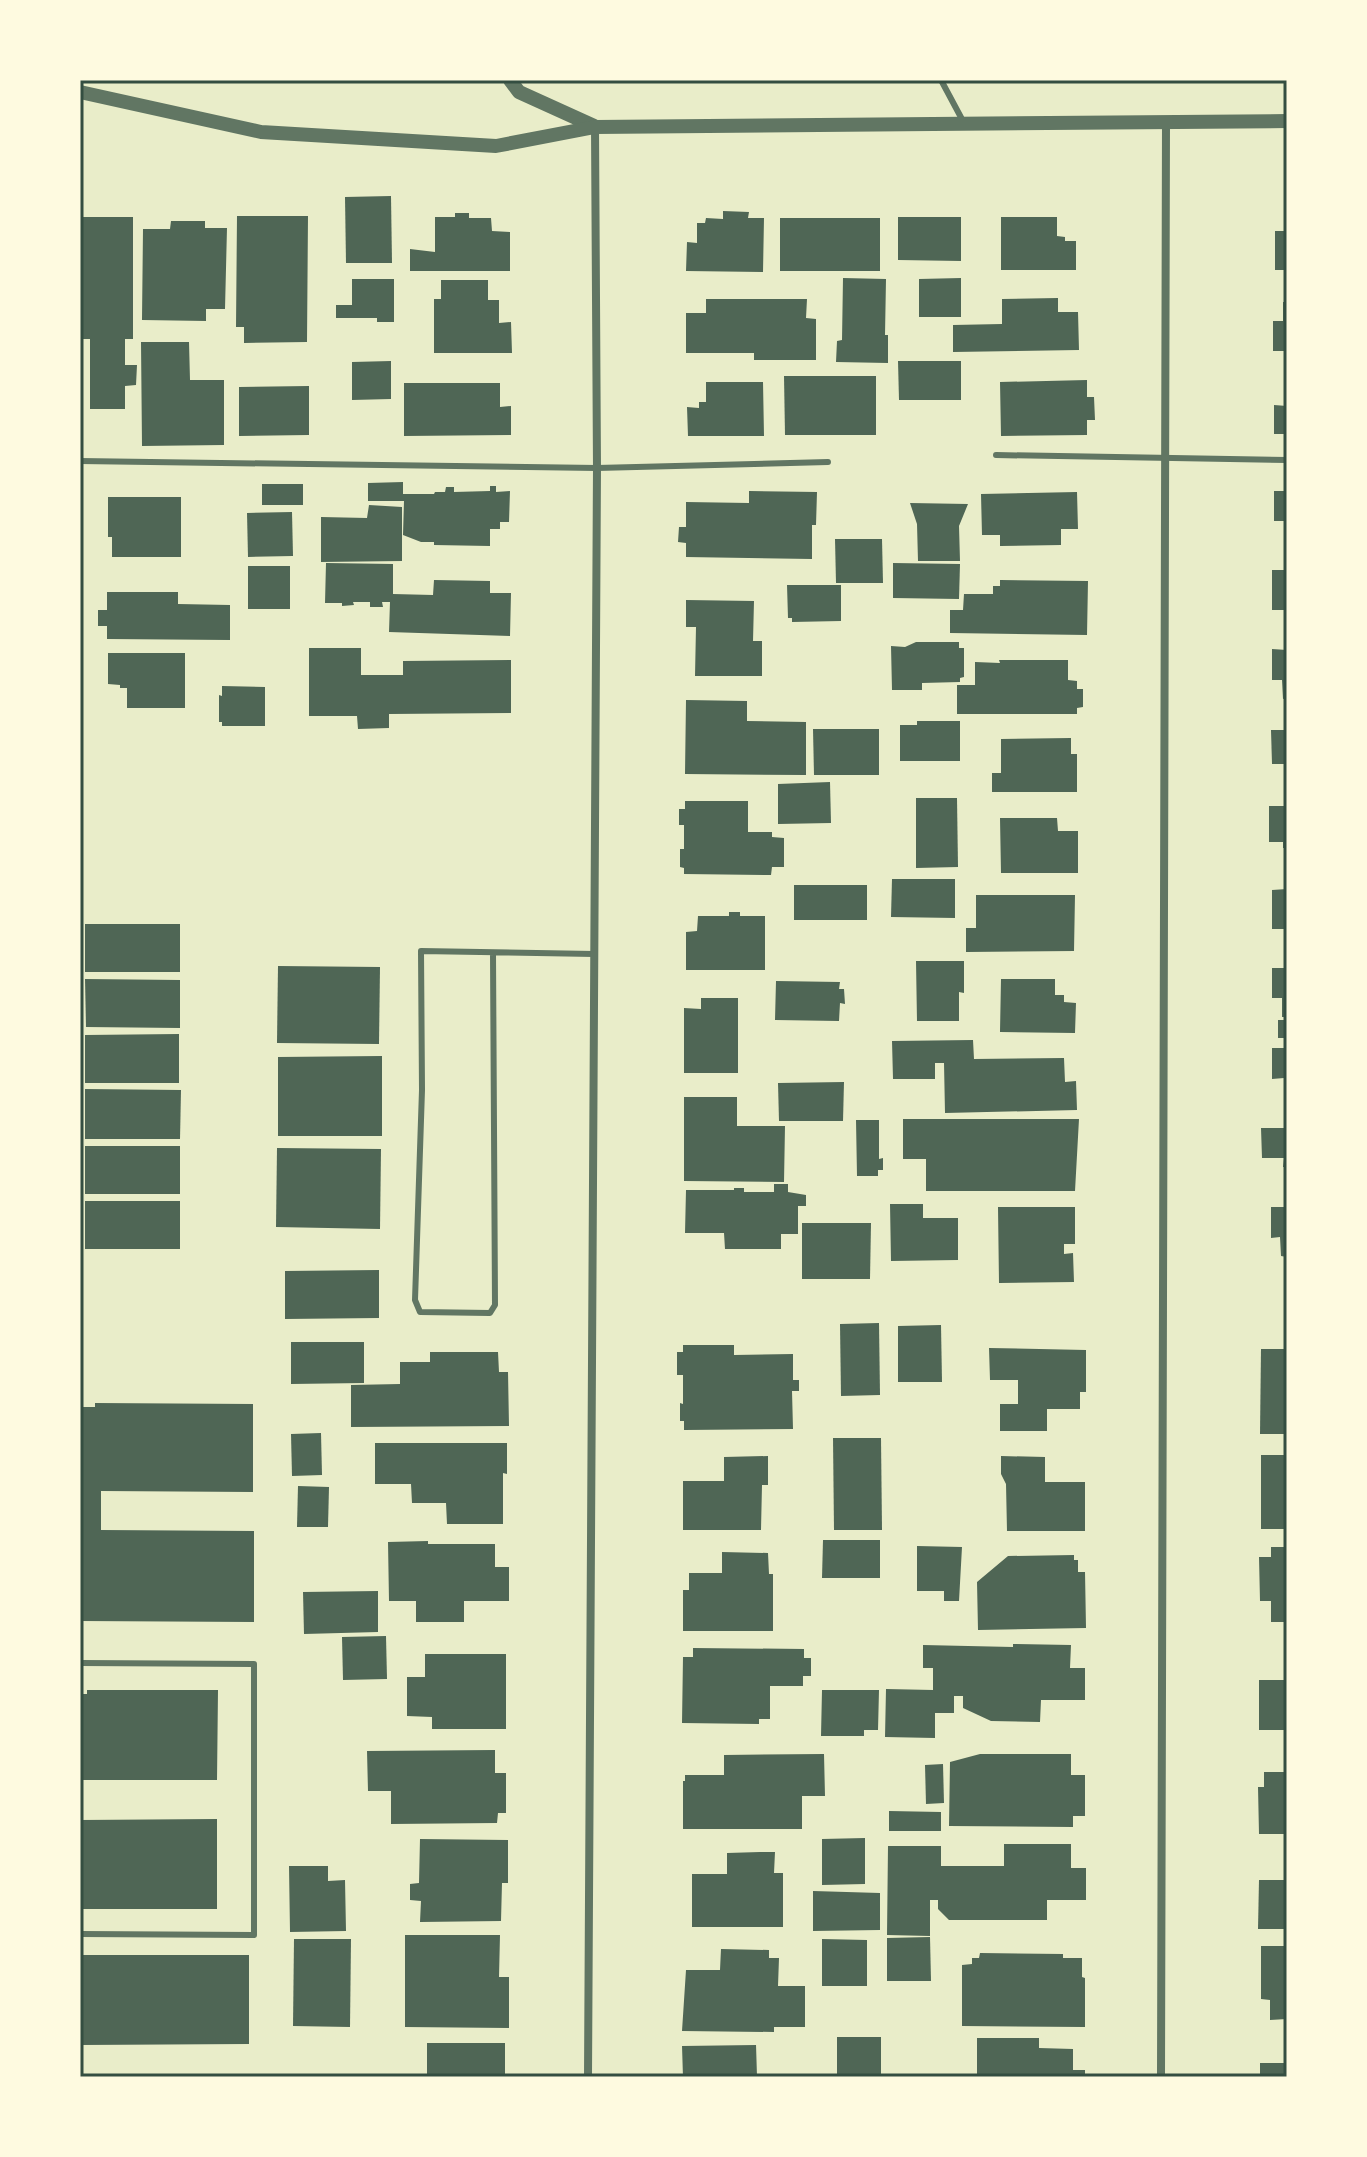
<svg xmlns="http://www.w3.org/2000/svg" width="1367" height="2157" font-family="Merriweather,serif">
	<rect width="100%" height="100%" fill="#e9edc9"/>
	<g fill="#4f6655">
		<path d="M391,196L392,263H346L345,197Z"/>
		<path d="M723,211L749,212L748,218H764L763,272L686,271L687,242L697,243V223H705L706,218L723,219Z"/>
		<path d="M455,213H469V218H491L492,231L510,232V271H410V249L435,252V217H455Z"/>
		<path d="M237,216H308L307,342L244,343V327H236Z"/>
		<path d="M80,217H133V339H125V365H137L136,385L125,386V409H90V339H80Z"/>
		<path d="M898,217H961V261L898,260Z"/>
		<path d="M1001,217H1057V236L1065,237V241H1076V270H1001Z"/>
		<rect x="780" y="218" width="100" height="53"/>
		<path d="M171,221H205V228H227L225,309H206V321L142,320L143,229H170Z"/>
		<rect x="1275" y="231" width="12" height="39"/>
		<path d="M843,278L886,279L885,335H888V363L836,362L837,341L842,340Z"/>
		<path d="M961,278V317H919V279Z"/>
		<path d="M352,279H394V322H377V318H336V305H352Z"/>
		<path d="M441,280H488V300H499V323L511,322L512,353H434V299H441Z"/>
		<path d="M1058,298V312H1078L1079,350L953,352V325L1002,324V299Z"/>
		<path d="M706,299H807L806,318L816,319V360H754V353H686V313H706Z"/>
		<path d="M1283,302H1287V351H1273V321H1283Z"/>
		<path d="M141,342H189L190,380H224V445L142,446Z"/>
		<path d="M391,361V399L352,400V362Z"/>
		<path d="M898,361H961V400H899Z"/>
		<path d="M784,376H876V435H785Z"/>
		<path d="M1087,380V397H1094L1095,420H1087V435L1001,436L1000,382Z"/>
		<path d="M706,382H763L764,436H688L687,407L699,408V402H706Z"/>
		<path d="M404,383H500V407L511,406V435L404,436Z"/>
		<path d="M309,386V435L239,436V387Z"/>
		<path d="M1274,405L1287,406V434H1274Z"/>
		<path d="M403,482V494H434L435,492H445L446,487H454V492L490,491V486H496V492L510,491L509,522H500V529H490V546L434,545V542H421L403,535L404,501H368V483Z"/>
		<rect x="262" y="484" width="41" height="21"/>
		<path d="M749,491L817,492L816,525H812V559L686,557V543L678,542L679,527H686V502L749,503Z"/>
		<rect x="1274" y="491" width="13" height="30"/>
		<path d="M1077,492L1078,529H1061V545L1000,546V535H982L981,494Z"/>
		<path d="M108,497H181V557H112V537H108Z"/>
		<path d="M910,503L968,504L959,526L960,561H918L917,524Z"/>
		<path d="M369,505L402,507V561L321,562V517L367,518Z"/>
		<path d="M292,512L293,556L248,557L247,513Z"/>
		<path d="M835,539H882L883,583H836Z"/>
		<path d="M326,563L393,564V594L433,595L434,580L490,581V593H511L510,636L389,632L390,602H382L383,607H370V602H353L354,605L342,606V603H325Z"/>
		<path d="M893,563L960,564L959,599L893,598Z"/>
		<rect x="248" y="566" width="42" height="43"/>
		<rect x="1272" y="570" width="15" height="40"/>
		<path d="M1000,580L1088,581L1087,635L950,633V610H963L964,594H993V586H1000Z"/>
		<path d="M787,585H841V621L792,622V618H788Z"/>
		<path d="M107,592H178V604L230,605V640L107,639V626H98V610H107Z"/>
		<path d="M686,600L754,601L753,641H762V676H695L696,627H686Z"/>
		<path d="M916,642H959V648H964V677L960,678V682L922,683V690H892L891,646L905,647Z"/>
		<path d="M309,648H361V675H403V661L511,660V713L389,714V728L358,729L357,716H309Z"/>
		<path d="M1272,649L1287,650V698L1283,699L1282,680H1272Z"/>
		<path d="M108,653H185V708H127V688H120V685L108,684Z"/>
		<path d="M999,660H1068V680L1077,681V689H1083V707L1077,708V714H957V685H975V662L1000,663Z"/>
		<path d="M222,686L265,687V726H222V722H219V695L222,696Z"/>
		<path d="M686,700L747,701V721L806,722V775L685,774Z"/>
		<path d="M917,721H960V761H900V725H917Z"/>
		<path d="M813,729H879V775H814Z"/>
		<path d="M1271,730H1287V764H1272Z"/>
		<path d="M1071,738V754H1077V792H992V773H1001V739Z"/>
		<path d="M830,782L831,823L778,824V784Z"/>
		<path d="M916,798H957L958,867L916,868Z"/>
		<path d="M685,801H748V832H772V837L784,838V867H772L771,875L684,874V868L680,867V849H684V825H679V809H685Z"/>
		<path d="M1269,806H1287V848H1283V842H1269Z"/>
		<path d="M1000,818H1057L1058,831H1078V873H1001Z"/>
		<path d="M892,879H955V918L891,917Z"/>
		<rect x="794" y="885" width="73" height="35"/>
		<path d="M1287,889V929H1272V890Z"/>
		<path d="M976,895H1075L1074,951L966,952V928H976Z"/>
		<path d="M729,912H740V916H765V970H686V932L697,931L698,916H729Z"/>
		<rect x="85" y="924" width="95" height="48"/>
		<path d="M916,961H964V993L959,992V1021H917Z"/>
		<path d="M278,966L380,967L379,1044L277,1043Z"/>
		<path d="M1272,968H1287V1017H1282V998H1272Z"/>
		<path d="M85,979L180,980V1028L86,1027Z"/>
		<path d="M1001,979H1055V995H1064V1002L1076,1003L1075,1033L1000,1032Z"/>
		<path d="M776,981L840,982L839,989H844L845,1004L840,1003L839,1021L775,1020Z"/>
		<path d="M701,998H738V1073H684V1008L701,1009Z"/>
		<rect x="1278" y="1020" width="9" height="18"/>
		<path d="M179,1034V1083H85V1035Z"/>
		<path d="M973,1040L974,1059L1064,1058L1065,1082L1076,1081L1077,1110L945,1113L944,1063H935V1079H893L892,1041Z"/>
		<path d="M1272,1048H1287V1083H1284V1078L1272,1079Z"/>
		<path d="M382,1056V1136H278V1057Z"/>
		<path d="M844,1082L843,1121H779L778,1083Z"/>
		<path d="M85,1089L181,1090L180,1139H85Z"/>
		<path d="M684,1097H737V1126H785L784,1182L684,1181Z"/>
		<path d="M903,1119H1079L1075,1191H926V1159H903Z"/>
		<path d="M856,1120H879V1159L883,1158V1170H878V1176H857Z"/>
		<path d="M1261,1128H1287V1167H1283L1284,1158H1262Z"/>
		<rect x="85" y="1146" width="95" height="48"/>
		<path d="M277,1148L381,1149L380,1229L276,1227Z"/>
		<path d="M774,1184H788V1192L806,1195V1206H798V1234H781V1249H725L724,1233H685L686,1190H734V1188H744V1192H774Z"/>
		<rect x="85" y="1201" width="95" height="48"/>
		<path d="M890,1204H923V1218H958V1260L891,1261Z"/>
		<path d="M998,1207H1075V1244H1064V1254L1073,1253L1074,1282L999,1283Z"/>
		<path d="M1271,1207H1287V1257L1281,1256L1280,1237L1271,1238Z"/>
		<path d="M802,1223H871L870,1279H802Z"/>
		<path d="M379,1270V1318L285,1319V1271Z"/>
		<path d="M879,1323L880,1395L841,1396L840,1324Z"/>
		<path d="M941,1325L942,1382H898V1326Z"/>
		<path d="M291,1342H364V1383L291,1384Z"/>
		<path d="M683,1345H734V1355L793,1354V1380H799V1391H792L793,1429L684,1430V1421H680V1403L683,1404V1375H677V1352H683Z"/>
		<path d="M989,1348L1086,1350V1392H1080V1409H1047V1431H1000V1404H1018V1380H990Z"/>
		<path d="M1261,1349H1287V1434H1260Z"/>
		<path d="M430,1352H498L499,1372H508L509,1426L351,1427V1385L400,1384V1362H430Z"/>
		<path d="M95,1403L253,1404V1492L101,1491V1530L254,1531V1622L80,1621V1407H95Z"/>
		<path d="M321,1433L322,1475L292,1476L291,1434Z"/>
		<path d="M833,1438H881L882,1530H834Z"/>
		<path d="M375,1443H507V1474L503,1473V1524H447L446,1503H412L411,1484H375Z"/>
		<rect x="1261" y="1455" width="26" height="74"/>
		<path d="M768,1456V1485H762L761,1530H683V1481H724V1457Z"/>
		<path d="M1001,1456L1045,1457V1482H1085V1531H1007L1006,1484L1001,1474Z"/>
		<path d="M298,1486L329,1487L328,1527H297Z"/>
		<path d="M823,1540H880V1578H822Z"/>
		<path d="M428,1541V1544H495V1567H509V1601H464V1622H416V1601H389L388,1542Z"/>
		<path d="M917,1546L962,1547L959,1601H944V1591H917Z"/>
		<path d="M1271,1547H1287V1622H1271V1601H1260L1259,1557H1271Z"/>
		<path d="M722,1552L768,1553L769,1574H773V1631H683V1590H689V1573H722Z"/>
		<path d="M1074,1555V1560H1078V1572H1085L1086,1628L978,1630L977,1582L1008,1556Z"/>
		<path d="M378,1591V1632L304,1634L303,1592Z"/>
		<path d="M386,1636L387,1679L343,1680L342,1637Z"/>
		<path d="M1013,1644L1071,1645L1070,1668H1085V1700H1041L1040,1722L991,1721L963,1708V1696H954V1713H935V1738L885,1737L886,1689L933,1690V1668H923V1645L1013,1647Z"/>
		<path d="M693,1648L804,1649V1658H811V1676H803V1686H770V1719H759V1724L682,1723L683,1657H693Z"/>
		<path d="M425,1654H506V1729H432V1717L407,1716V1677H425Z"/>
		<rect x="1259" y="1680" width="28" height="50"/>
		<path d="M87,1690H218L217,1780H80V1694H87Z"/>
		<path d="M822,1690H879L878,1730H864V1736H821Z"/>
		<path d="M495,1750V1773H506V1813H498L497,1823L391,1824V1791H368L367,1751Z"/>
		<path d="M824,1754L825,1796H802V1829H683V1781H685V1775H724V1755Z"/>
		<path d="M980,1754H1071V1775H1085V1816H1073V1827L949,1826L950,1762Z"/>
		<path d="M943,1764L944,1803L926,1804L925,1765Z"/>
		<path d="M1264,1772H1287V1834H1259L1258,1787H1264Z"/>
		<path d="M889,1811L941,1812V1831H889Z"/>
		<path d="M217,1819V1909H80V1820Z"/>
		<path d="M865,1838V1884L822,1885V1839Z"/>
		<path d="M420,1839L508,1840V1883H502L501,1921L420,1922L421,1901L410,1900V1884L419,1883Z"/>
		<path d="M1004,1844H1071V1868H1086V1900H1047V1920H949L938,1909V1900H930V1936L887,1935L888,1846H941V1866H1004Z"/>
		<path d="M760,1852H775L774,1873H783V1927H692V1874H727V1853Z"/>
		<path d="M289,1866H328V1881L345,1880L346,1931L290,1932Z"/>
		<path d="M1259,1880H1287V1929H1258Z"/>
		<path d="M813,1891L880,1893V1930L813,1931Z"/>
		<path d="M405,1935H500L499,1977H509V2028L405,2027Z"/>
		<path d="M930,1937L931,1981H887V1938Z"/>
		<path d="M294,1939H351L350,2027L293,2026Z"/>
		<path d="M822,1939L867,1940V1986H822Z"/>
		<path d="M1261,1946H1287V2019L1270,2020V2000L1261,1999Z"/>
		<path d="M721,1949L769,1950V1958H779L778,1986H805V2027H774V2032L682,2031L686,1970H720Z"/>
		<path d="M980,1953L1063,1954V1958H1082V1977L1085,1978V2027L962,2026V1965L972,1964V1958H979Z"/>
		<path d="M80,1955H249V2044L80,2045Z"/>
		<rect x="837" y="2037" width="44" height="40"/>
		<path d="M977,2038H1039V2048L1073,2049V2070H1085V2077H977Z"/>
		<rect x="427" y="2043" width="78" height="34"/>
		<path d="M756,2045L757,2077H683L682,2046Z"/>
		<rect x="1260" y="2063" width="27" height="14"/>
	</g>
	<g fill="none" stroke-linecap="round" stroke-linejoin="round">
		<g stroke="#617663" stroke-width="6">
			<path d="M941,80L964,123"/>
			<path d="M996,455L1287,460"/>
			<path d="M80,461L597,468L828,462"/>
			<path d="M493,953L495,1305L490,1313L420,1312L415,1300L422,1090L421,951L594,954"/>
			<path d="M80,1663L254,1664V1935L80,1934"/>
		</g>
		<g stroke="#617663" stroke-width="8">
			<path d="M588,2077L597,468L595,127"/>
			<path d="M1161,2077L1166,123"/>
		</g>
		<g stroke="#617663" stroke-width="14">
			<path d="M510,80L519,92L594,126"/>
			<path d="M80,92L261,132L496,146L595,127L1287,121"/>
		</g>
	</g>
	<rect width="1367" height="2157" fill="none" stroke="#fefae0" stroke-width="164"/>
	<rect x="82" y="82" width="1203" height="1993" fill="none" stroke="#344e41" stroke-width="3"/>
</svg>
